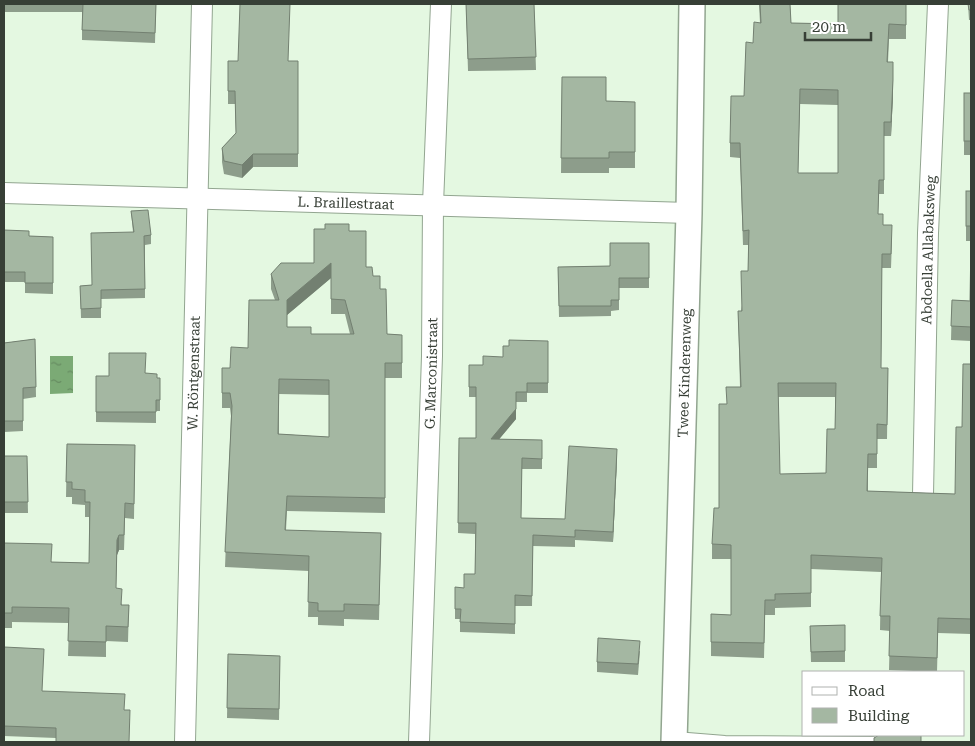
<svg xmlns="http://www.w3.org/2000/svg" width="975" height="746" font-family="'Roboto Serif',serif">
	<defs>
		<pattern id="water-ripples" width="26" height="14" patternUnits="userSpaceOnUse" patternTransform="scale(1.25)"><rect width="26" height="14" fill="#7baa75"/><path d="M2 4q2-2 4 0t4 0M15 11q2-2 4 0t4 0" fill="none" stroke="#668c61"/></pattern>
	</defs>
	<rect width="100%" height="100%" fill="#e4f8e1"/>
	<path fill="url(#water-ripples)" d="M50,356H73V393L50,394Z"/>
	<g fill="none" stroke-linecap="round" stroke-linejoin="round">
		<defs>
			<path id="service" d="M675,737L725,741L873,742"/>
			<g id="minor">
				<path id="s1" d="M4,193L689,213"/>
				<path id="s2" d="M923,495L928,233L938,4"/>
				<path id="s3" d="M185,742L202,4"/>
				<path id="s4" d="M419,742L432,356L433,204L441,4"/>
			</g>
			<g id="tertiary">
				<path id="s5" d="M674,742L689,213L692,4"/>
			</g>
		</defs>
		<use href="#service" stroke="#92a590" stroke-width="12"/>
		<use href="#minor" stroke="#92a590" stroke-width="22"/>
		<use href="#tertiary" stroke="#92a590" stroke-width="28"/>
		<use href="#service" stroke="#fff" stroke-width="10"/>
		<use href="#minor" stroke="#fff" stroke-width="20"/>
		<use href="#tertiary" stroke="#fff" stroke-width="25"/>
	</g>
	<g fill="#8d9d8b" fill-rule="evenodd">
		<path d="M4,4H156L155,43L82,40V12H4Z"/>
		<path d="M466,4H534L536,70L468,71Z"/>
		<path d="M759,4H790L791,23L838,24L906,4V39H889L888,62L893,95L891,136H884V194H879L878,214L883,225L892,240L891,268H882L881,368H888L887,439H877V468H868V491L955,494L962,427L971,364V634L938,633L937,672L889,670L890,631L880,630L881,572L811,569V607L775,608V615H765L764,658L711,656V614L731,615V559H712V544L719,508L727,404L740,387L738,311H741L748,271V245H743L740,158L730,157V143L744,96L753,43L760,23ZM800,104L838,105V173H798ZM778,397H835V429L826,473L780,474Z"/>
		<path d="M968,4H971V20H969Z"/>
		<path d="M228,61H298V167H253L242,178L224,174L222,162V148L236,133L235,104H228Z"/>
		<path d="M562,77L606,101L635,102V168H609V173H561Z"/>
		<rect x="964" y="93" width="7" height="62"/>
		<path d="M966,191H971V341L951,340L952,300L970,301L971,241H966Z"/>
		<path d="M131,211L151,235V244L145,245V298L101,299V318H81L80,286L92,285L133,232Z"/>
		<path d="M4,230L29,236L53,237V294L25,293V282H4Z"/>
		<path d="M349,231L366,267L373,276L380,289L387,334L402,335V378H385V513L287,511L286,530L381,533L379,620L344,619V626L318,625V617H308L309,571L225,567L231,416L230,408H222V368H230L248,348L275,300L271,289V274L314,263ZM331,278V314H345L350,334H311L287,327V315ZM279,394L329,395V437L279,434Z"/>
		<path d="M649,243V288H619V310L611,311V316L559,317L558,267L610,266Z"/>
		<path d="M35,339L36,397L23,399V431L4,432V343Z"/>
		<path d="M548,341V393H527V402H516V419L499,439L542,440V469H522L521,518L565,519L617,459L613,542L575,540V547L533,546L532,606H515V634L460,632V619H455V587L464,588L475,574V534L458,533L459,438H476V397H469V365H483L503,357L509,346Z"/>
		<path d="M146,373L157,378H160V411H156V423L96,422V376H109Z"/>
		<path d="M67,444L135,445L134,519L125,518L124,550H119L117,555L116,588L122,605H129L128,642L106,641V657L68,656L69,623L12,622V628H4V543L52,562L89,563V517H85V505L72,504V497H66Z"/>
		<path d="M4,456H27L28,513H4Z"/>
		<path d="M845,625V662H811L810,626Z"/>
		<path d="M4,647L42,691L124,710L130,720L56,738L4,736Z"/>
		<path d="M640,651L638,675L597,672V662Z"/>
		<path d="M228,654L280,656L279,720L227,718Z"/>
		<path d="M859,735H921L877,737L876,736Z"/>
	</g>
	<g fill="#738071">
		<path d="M893,62V95L891,136V122Z"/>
		<path d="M253,154V167L242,178V165Z"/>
		<path d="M331,263V278L287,315V300Z"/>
		<path d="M516,392V419L491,449V439Z"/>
		<path d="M617,449V459L613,542V532Z"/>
		<path d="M119,535V550L117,555V540Z"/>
	</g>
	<g fill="#a4b7a2" stroke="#738071" fill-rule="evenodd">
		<path d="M83,4H156L155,33L82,30Z"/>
		<path d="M240,4H290L288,61H298V154H253L242,165L224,161L222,148L236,133L235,91H228V61H238Z"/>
		<path d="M466,4H534L536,57L468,59Z"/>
		<path d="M760,4H790L791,23L838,24V4H906V25L889,24L887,62H893V80L891,122H884V180H879L878,214H883V225H892L891,254H882L881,368H888L887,425L877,424V454H868L867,491L955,494L956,427H962L963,364H971V619L938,618L937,658L889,656L890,616H880L882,558L811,555V593L775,594V600H765L764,643L711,642V614L731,615V545L712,544L714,508H719V404H727L726,387H741L738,311H742L741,271H748L749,230L743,231L740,143H730L731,96H744L746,42L753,43L754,22L761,23ZM800,89L838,90V173H798ZM778,383H836L835,429H827L826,473L780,474Z"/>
		<path d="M968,4H971V10H969Z"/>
		<path d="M562,77H606V101L635,102V152H609V158H561Z"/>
		<rect x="964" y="93" width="7" height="48"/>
		<rect x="966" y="191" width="5" height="35"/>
		<path d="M148,210L151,235L144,236L145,289L101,290V308L81,309L80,286L92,285L91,233L134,232L131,211Z"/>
		<path d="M325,224H349V231H366V267H372L373,276H380V289H386L387,334L402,335V363H385V498L287,496L285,530L381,533L379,605L344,604V611H318V603L308,602L309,556L225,552L232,406L230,393H222V368H230L231,347L248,348L249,300H279L271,274L281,263H314V229H325ZM331,263V299L345,300L354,334H311V327H287V300ZM279,379L329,380V437L278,434Z"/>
		<path d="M4,230L29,231V236L53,237V283H25V272H4Z"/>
		<path d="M971,240V327L951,326L952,300L970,301Z"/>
		<path d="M610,243H649V278H619V300H611V306H559L558,267L610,266Z"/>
		<path d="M35,339L36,387L23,388V421H4V343Z"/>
		<path d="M509,340L548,341V383H527V392H516V409L491,439L542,440V459L522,458L521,518L565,519L569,446L617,449L613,532L575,530V537L533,535L532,596L515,595V624L460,622L461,609H455V587L464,588V574H475L476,523H458L459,438H476V387H469V365H483V356L503,357V346H509Z"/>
		<path d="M109,353H146L145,373L157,374V378H160V400H156V412H96V376H109Z"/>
		<path d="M67,444L135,445L134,504L125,503L124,535H119L117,540L116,588L122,589L121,605H129L128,627L106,626V642L68,641L69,608L12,607V613H4V543L52,544L51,562L89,563L90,502H85V490L72,489V482H66Z"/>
		<path d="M4,456H27L28,502H4Z"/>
		<path d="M845,625V651L811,652L810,626Z"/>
		<path d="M598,638L640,641L638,664L597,662Z"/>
		<path d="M4,647L44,649L42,691L125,694L124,710H130L129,742H56V728L4,726Z"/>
		<path d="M228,654L280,656L279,709L227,708Z"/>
		<path d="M879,735H921V742H874V738Z"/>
	</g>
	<g text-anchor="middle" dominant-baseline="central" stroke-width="4.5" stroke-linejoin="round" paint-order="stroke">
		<g font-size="14" fill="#373f36" stroke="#fff">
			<text stroke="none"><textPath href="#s1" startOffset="342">L. Braillestraat</textPath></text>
			<text stroke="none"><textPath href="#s2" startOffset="245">Abdoella Allabaksweg</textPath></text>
			<text stroke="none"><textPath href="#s3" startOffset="369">W. Röntgenstraat</textPath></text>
			<text stroke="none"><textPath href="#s4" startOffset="369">G. Marconistraat</textPath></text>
			<text stroke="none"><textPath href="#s5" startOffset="369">Twee Kinderenweg</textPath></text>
		</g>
	</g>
	<rect width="975" height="746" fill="none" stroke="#373f36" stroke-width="10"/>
	<rect x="802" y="671" width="162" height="65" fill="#ffffff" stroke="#afb2af"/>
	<rect x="812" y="687" width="25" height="8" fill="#ffffff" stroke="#afb2af"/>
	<text x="848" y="696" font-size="15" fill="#373f36">Road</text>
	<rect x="812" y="708" width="25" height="15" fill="#a4b7a2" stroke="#afb2af"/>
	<text x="848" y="721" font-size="15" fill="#373f36">Building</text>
	<path d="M805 32v8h66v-8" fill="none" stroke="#373f36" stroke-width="2.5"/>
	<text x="812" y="32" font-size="15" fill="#373f36" stroke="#ffffff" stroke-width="4" paint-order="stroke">20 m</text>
</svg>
